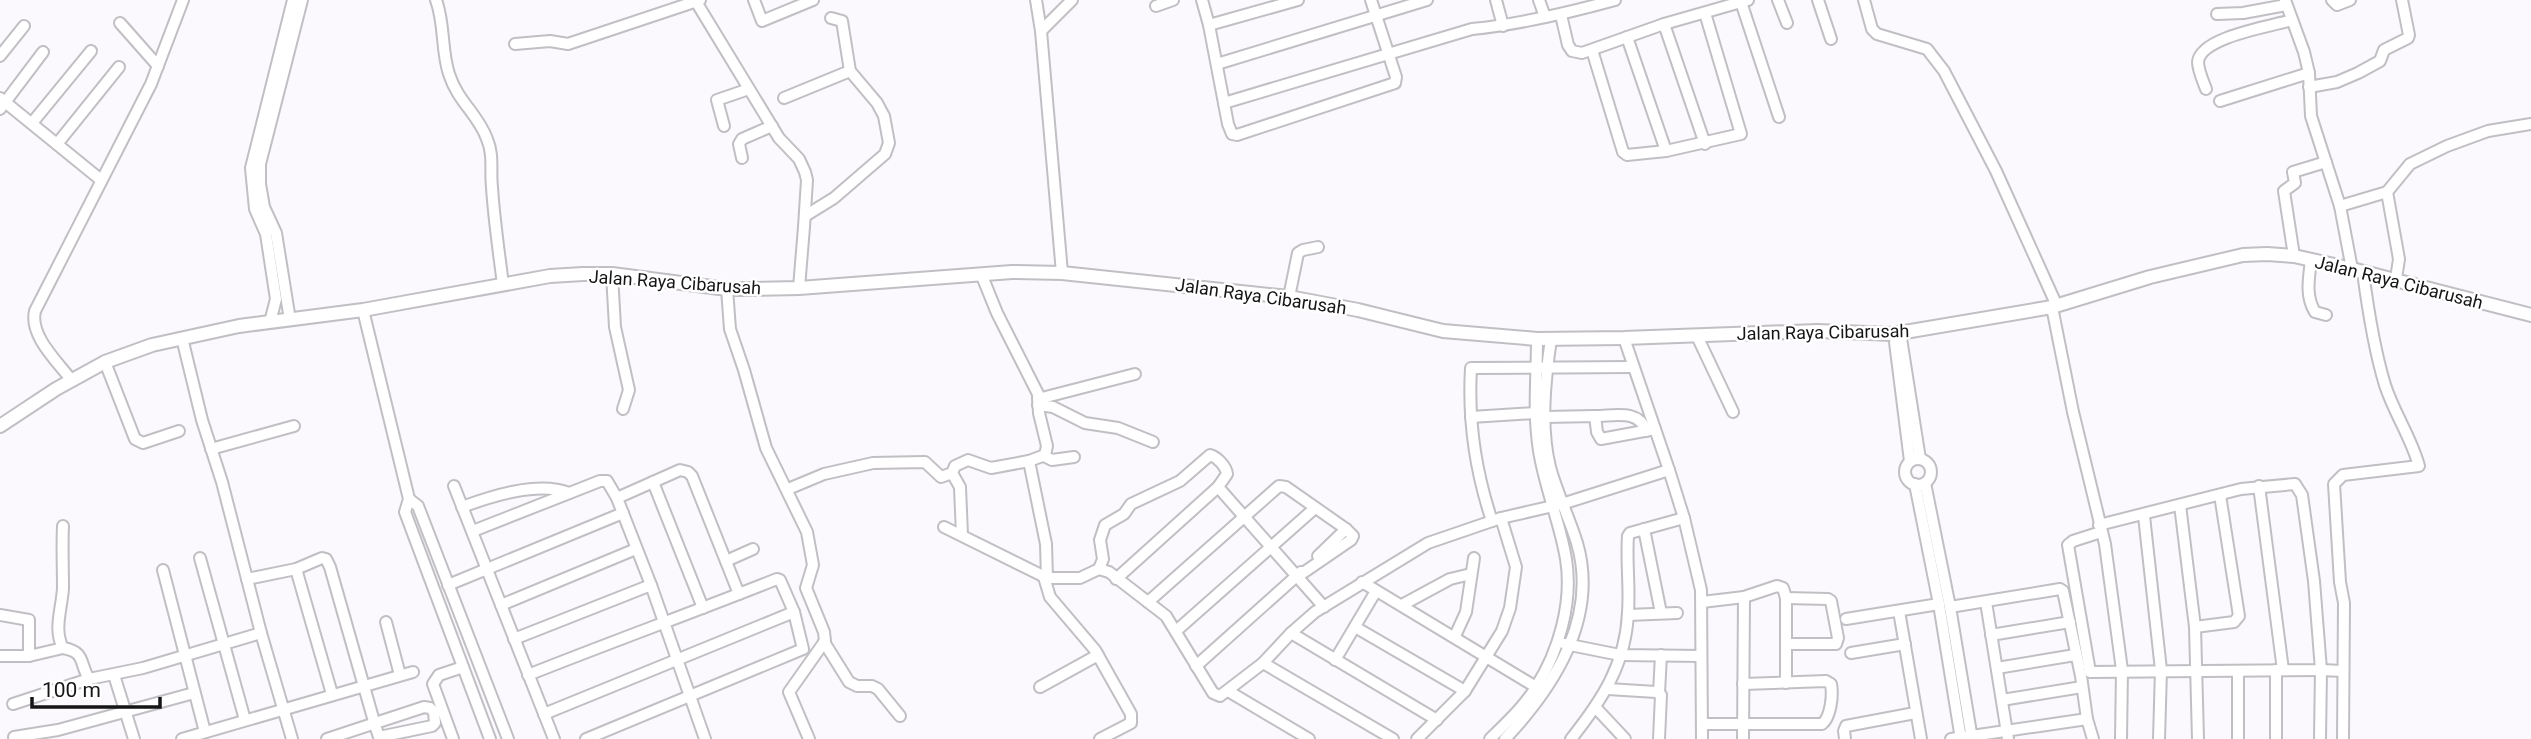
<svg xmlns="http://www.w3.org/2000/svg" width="2531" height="739" font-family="Roboto,sans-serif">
	<rect width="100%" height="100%" fill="#fbf9fd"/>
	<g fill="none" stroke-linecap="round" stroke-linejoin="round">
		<defs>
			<g id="minor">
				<path d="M436,0C445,24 441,50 449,74C458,102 478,114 487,139C494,155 490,171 492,187C494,220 499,252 503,285"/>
				<path d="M695,0L779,138L799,159L805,172L807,180L804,227L799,288"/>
				<path d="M754,0L762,21L813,0"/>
				<path d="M1036,0L1041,31L1062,273"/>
				<path d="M1202,0L1209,25L1228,124L1232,134L1237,135L1395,83L1396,77L1371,0"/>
				<path d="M1496,0L1503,26"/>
				<path d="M1539,0L1545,17"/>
				<path d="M1778,0L1787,23"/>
				<path d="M1818,0L1831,39"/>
				<path d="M1864,0L1872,29L1877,34L1927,49L1944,71L1996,171L2057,306"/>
				<path d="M2285,0L2304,52L2309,73L2311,116L2340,206L2352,269"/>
				<path d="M2332,0L2337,5L2350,0"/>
				<path d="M1741,2L1779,117"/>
				<path d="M1156,6L1173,0"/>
				<path d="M2217,14L2243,13L2286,5"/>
				<path d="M1561,15L1568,45L1572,51L1582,53L1664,24L1748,0"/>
				<path d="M120,23L158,66"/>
				<path d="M1664,24L1705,144"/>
				<path d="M1209,25L1298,0"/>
				<path d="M1041,31L1072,0"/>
				<path d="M1627,37L1666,151"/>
				<path d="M515,44L550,41L568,44L700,0"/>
				<path d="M1592,50L1623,152L1627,155L1666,151L1741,134L1705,13"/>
				<path d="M0,56L24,26"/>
				<path d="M1217,64L1427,0"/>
				<path d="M2309,87L2337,82L2358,73L2380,61L2384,50L2408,38L2409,35L2402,0"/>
				<path d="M2206,89C2203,81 2198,70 2198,62C2200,37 2272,26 2292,20"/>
				<path d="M0,98L101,180"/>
				<path d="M784,98L850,71"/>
				<path d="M2220,101L2309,73"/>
				<path d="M1224,103L1472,29C1521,24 1568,13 1615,0"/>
				<path d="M0,109L43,52"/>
				<path d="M32,123L91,51"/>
				<path d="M724,126L717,100L749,89"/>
				<path d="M57,144L119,67"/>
				<path d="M742,158L739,144L742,139L772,126"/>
				<path d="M2387,192L2399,259L2396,279"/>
				<path d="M2340,206L2387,192L2410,164L2447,146L2488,131L2531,124"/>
				<path d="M805,216L834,198L885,154L889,143L884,116L877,103L850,71L842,21L831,18"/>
				<path d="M2294,256L2284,191L2295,183L2293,172L2326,162"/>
				<path d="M2311,260C2309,278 2305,296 2315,312L2326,315"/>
				<path d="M612,274L615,327L629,390L623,409"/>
				<path d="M727,289L730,329L744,370L766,448L807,532L813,565L806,588L824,632L825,641L789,692L809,739"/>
				<path d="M1289,297L1298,253L1303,250L1318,247"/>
				<path d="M2052,307L2073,412L2105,544L2122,670L2121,739"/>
				<path d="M363,310L409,499L405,512L490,739"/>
				<path d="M290,320L276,233L264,207L260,184V164L302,0"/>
				<path d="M270,322L276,299L266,234L255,209L251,168L293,0"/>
				<path d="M1900,332L1920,459"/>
				<path d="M1697,336L1733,412"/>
				<path d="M182,338L202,420L222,482L261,633L292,739"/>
				<path d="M1624,338L1669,470L1684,518L1701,590L1702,739"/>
				<path d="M1895,342L1910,461"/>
				<path d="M105,362L135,439L143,443L179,431"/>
				<path d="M72,381C58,362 29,336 35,311L151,84L183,0"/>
				<path d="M1038,399L1135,374"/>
				<path d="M1038,405L1053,407L1085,423L1118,428L1153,442"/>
				<path d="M1595,416C1615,416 1639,409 1646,431"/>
				<path d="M1471,417L1535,413"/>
				<path d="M1545,417L1595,416L1597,432L1601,439L1655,429"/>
				<path d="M211,449L294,426"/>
				<path d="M1044,456L1052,460L1074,457"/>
				<circle cx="1918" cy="472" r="13"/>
				<path d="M1029,461L1046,544L1047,578"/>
				<path d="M952,473L960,487L962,535"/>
				<path d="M653,482L703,608"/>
				<path d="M1925,483L1950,607L1972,739"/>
				<path d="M1915,484L1939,604L1961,739"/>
				<path d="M454,486L554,739"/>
				<path d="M2259,486L2283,670"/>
				<path d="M1218,487L1324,607"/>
				<path d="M788,489L824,474L873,463L925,462L941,477L952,473L955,466L968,460L991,468L1029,461L1045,455L1047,446L1039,413L1038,394L997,313L982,276"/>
				<path d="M617,498L680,470L688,472L692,476L739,594"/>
				<path d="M409,499L418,506L508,739"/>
				<path d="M2180,505L2195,627L2198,739"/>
				<path d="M462,507C492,496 538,481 569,493"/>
				<path d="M2144,516L2161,670L2159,739"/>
				<path d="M1492,521C1476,473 1468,419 1471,368L1632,367"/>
				<path d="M2099,525L2241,489L2295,484L2302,495L2314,581L2321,670L2090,672L2068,545L2073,541L2101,532"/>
				<path d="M63,526C62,547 63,567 63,588C62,608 53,630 63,648C86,652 79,663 89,679L143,668L261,633"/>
				<path d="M944,527L1047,578H1080L1099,569L1109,572L1166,616L1213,693L1220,696L1263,663L1291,633L1315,612L1428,543L1501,518L1562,504L1669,470"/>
				<path d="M1644,529L1661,613"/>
				<path d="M473,531L600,481H607L617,498L651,585L705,739"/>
				<path d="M1318,556L1346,529"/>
				<path d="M200,558L245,720"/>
				<path d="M726,561L753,549"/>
				<path d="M296,569L332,694"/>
				<path d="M1099,569L1103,559L1100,540L1105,525L1124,514L1131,504L1180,481L1210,455C1217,457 1226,466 1227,474L1218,487L1116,579"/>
				<path d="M163,570L205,732"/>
				<path d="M1044,577L1050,597L1095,650L1131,714V723L1100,739"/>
				<path d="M247,579L296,569L322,558L326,559L330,567L375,725L379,737L432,726L435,723L434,712L430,708L424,707L327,739"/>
				<path d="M1362,582L1536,687"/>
				<path d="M448,585L623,513"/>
				<path d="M1148,602L1279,486L1286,487L1346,529L1353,536L1351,540L1297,577"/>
				<path d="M1702,602L1744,597L1777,586L1783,588L1786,598V683"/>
				<path d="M1986,602L2008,739"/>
				<path d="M501,605L636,549"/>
				<path d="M1402,605L1450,579L1471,574"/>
				<path d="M1950,607L2060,589L2063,591L2081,676L2087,719L2093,739"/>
				<path d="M1899,611L1921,739"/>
				<path d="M0,615L29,620V656"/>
				<path d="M1628,615L1677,613"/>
				<path d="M1846,619L1939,604"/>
				<path d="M386,622L400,675"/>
				<path d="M1355,627L1465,691"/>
				<path d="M2195,627L2234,622L2239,616L2220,495"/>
				<path d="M1176,631L1315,508"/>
				<path d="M1291,633L1437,720"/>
				<path d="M1991,635L2070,622"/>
				<path d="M1455,636L1466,612L1474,558"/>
				<path d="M514,639L651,585"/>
				<path d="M824,642L849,682L857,686H872L878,689L900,716"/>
				<path d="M1565,644L1620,655L1701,656"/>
				<path d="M1786,644H1836L1838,638L1831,601L1828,599L1786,598"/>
				<path d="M1851,653L1905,644"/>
				<path d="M0,656H29L63,648"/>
				<path d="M1335,660L1376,591"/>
				<path d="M1263,663L1393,739"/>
				<path d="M1196,666L1301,572"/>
				<path d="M1997,668L2075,655"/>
				<path d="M2238,671V739"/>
				<path d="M114,675L134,739"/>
				<path d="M528,675C611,642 694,612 777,579L780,580L794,612L803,649L586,739"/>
				<path d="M1040,687L1098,655"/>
				<path d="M1608,689L1656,692L1661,695L1659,739"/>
				<path d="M1228,691L1309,739"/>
				<path d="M1659,693L1661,655"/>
				<path d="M2002,700L2082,687"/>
				<path d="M13,704L89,679"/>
				<path d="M1596,708L1625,739"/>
				<path d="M544,714L794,612"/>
				<path d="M1702,724H1822C1831,717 1833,695 1831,684L1826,681L1743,684"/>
				<path d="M14,737L58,730L194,693"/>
				<path d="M182,739L413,672"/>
				<path d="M453,739L433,684L439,675L463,667"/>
				<path d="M1417,739L1465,691L1502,631L1510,608L1516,567L1501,518"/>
				<path d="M1490,739C1506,723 1524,707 1536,687C1559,651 1573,602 1566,559C1560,523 1545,488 1539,451C1533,413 1537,376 1537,339"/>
				<path d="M1505,739C1554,687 1599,618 1577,543C1569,517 1557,493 1550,467C1540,426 1545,380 1551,339"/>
				<path d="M1571,739C1602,700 1626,664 1628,612C1630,587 1626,561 1628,536L1630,533L1684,518"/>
				<path d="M1743,739L1744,597"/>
				<path d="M1845,739L1844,731L1846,726L1915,713"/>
				<path d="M1951,739L2087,719"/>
				<path d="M2276,739V670"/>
				<path d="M2320,739L2321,670L2343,671"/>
				<path d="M2343,739L2344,603L2340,582L2334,484L2343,475L2419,466C2411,437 2394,413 2385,385C2374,349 2368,310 2363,272"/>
			</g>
			<path id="major" d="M0,426L56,389L105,362L152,345L239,326L363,310L550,276L583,274H612L727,289H751L799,288L1012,272L1062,273L1289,297L1358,310L1443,331L1537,339L1624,338L1817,331L1893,334L2052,307L2150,277L2243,255L2267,254L2294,256L2352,269L2531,315"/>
		</defs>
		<use href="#minor" stroke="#c1bfc3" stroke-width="14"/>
		<use href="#major" stroke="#c1bfc3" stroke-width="16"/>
		<use href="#minor" stroke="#fff" stroke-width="10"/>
		<use href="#major" stroke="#fff" stroke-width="12"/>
	</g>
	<g text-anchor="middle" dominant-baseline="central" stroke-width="5" stroke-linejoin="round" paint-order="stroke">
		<g font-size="18" fill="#161516" stroke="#fff">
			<text transform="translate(675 282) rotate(4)">Jalan Raya Cibarusah</text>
			<text transform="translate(2399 282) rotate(14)">Jalan Raya Cibarusah</text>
			<text transform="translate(1261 296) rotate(8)">Jalan Raya Cibarusah</text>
			<text transform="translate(1823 332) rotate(-1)">Jalan Raya Cibarusah</text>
		</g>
	</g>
	<path d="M32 697v10h128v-10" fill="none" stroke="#161516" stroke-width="3.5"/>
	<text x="42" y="697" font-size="21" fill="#161516" stroke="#ffffff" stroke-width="5" paint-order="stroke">100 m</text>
</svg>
